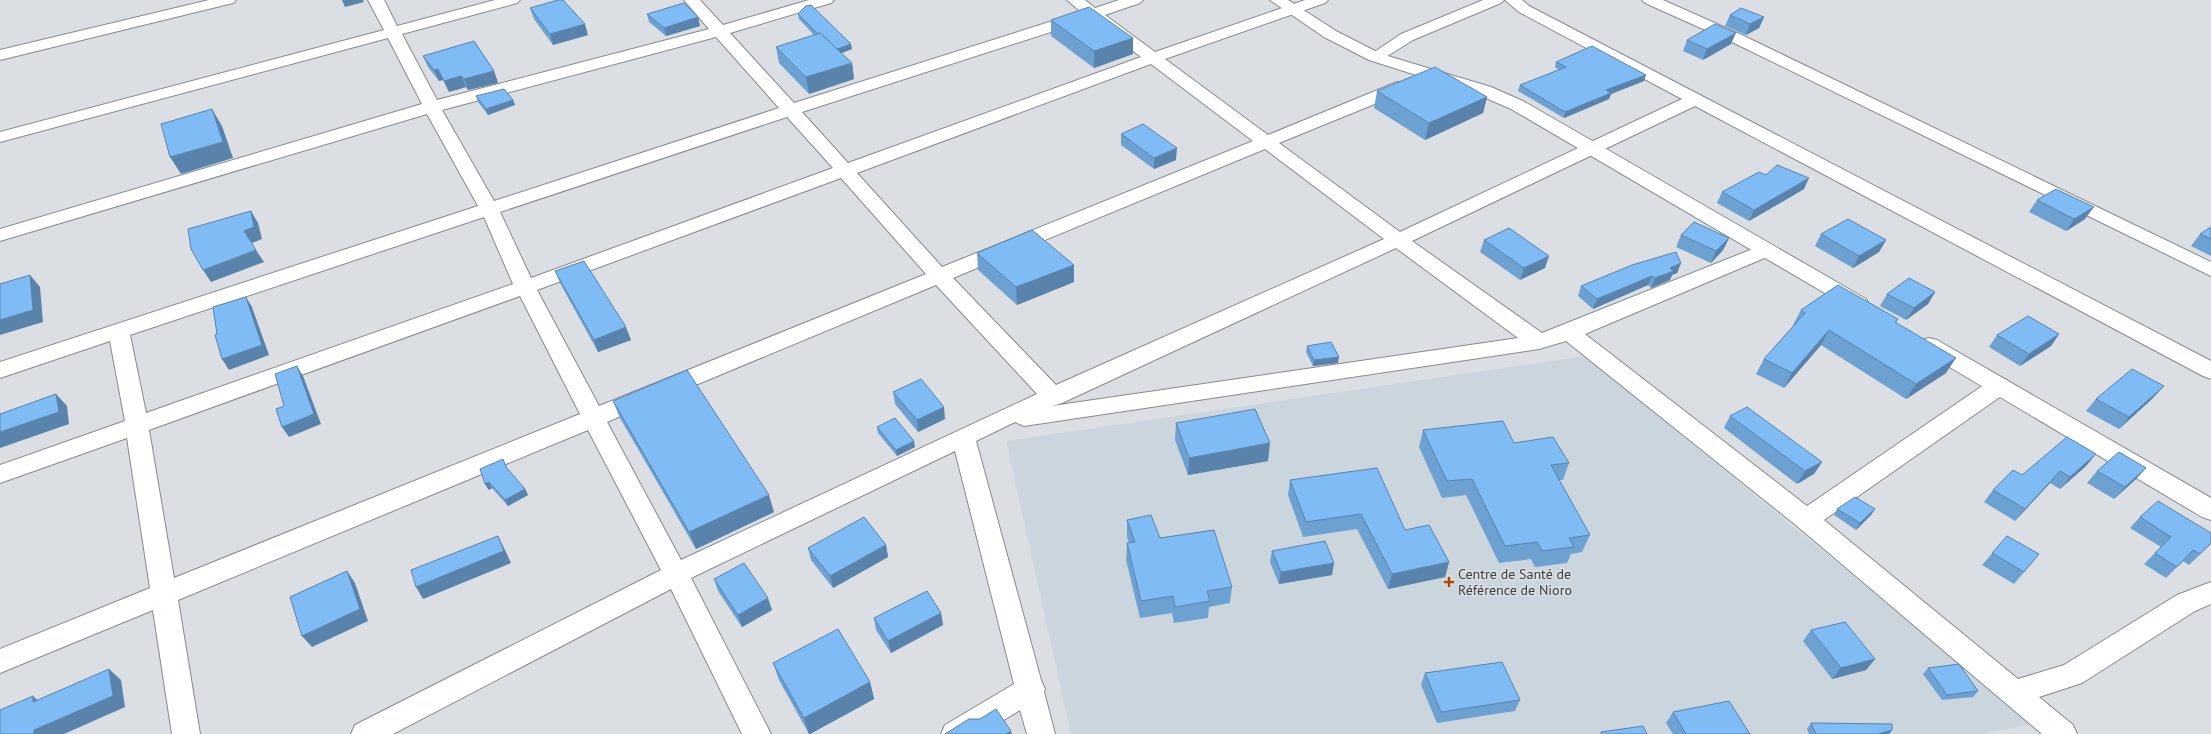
<svg xmlns="http://www.w3.org/2000/svg" width="2211" height="734" font-family="'PT Sans',sans-serif">
	<rect width="100%" height="100%" fill="#dbdfe3"/>
	<path fill="#cbd5de" d="M1585,356L2034,724L1981,734H1071L1006,441Z"/>
	<g fill="none" stroke-linecap="round" stroke-linejoin="round">
		<defs>
			<g id="minor">
				<path d="M209,0H236L233,3L0,60V50Z"/>
				<path d="M368,0H384L397,26L495,0H520L517,3L402,34L437,100L709,29L684,0H700L723,25L809,0H834L831,3L730,33L794,103L1081,12L1067,0H1085L1095,8L1119,0H1143L1140,3L1105,15L1155,52L1305,0H1328L1325,3L1165,59L1268,135L1397,82H1409L1411,86L1409,90L1279,143L1400,232L1682,99L1519,12L1505,0H1522L1529,6L2211,361V379L2203,376L1695,106L1412,241L1542,333L1760,246L1767,244L1774,246L1777,250L1774,254L1585,334L1807,506L1991,380L1999,378L2007,380L2010,386L2007,392L1824,520L2018,679L2064,665L2177,595L2211,582V604L2195,611L2082,683L2039,697L2073,725L2077,734H2042L1797,526L1566,341L1539,349L1024,426L1015,422L976,441L1041,680L1045,689L1044,692L1055,734H1027L1020,710L981,734H941L945,725L1014,684L955,451L691,578L771,734H742L671,589L393,734H351L355,725L661,570L588,430L178,600L200,734H172L153,610L0,673V649L150,588L127,438L0,483V465L125,421L110,341L0,378V362L478,206L427,114L0,241V229L422,104L388,38L0,142V132L384,30ZM1091,19L1141,57L848,163L802,112ZM716,37L779,108L494,201L442,110ZM1151,64L1253,141L942,267L857,173ZM787,117L833,168L531,278L500,212ZM1265,149L1384,239L1056,385L953,278ZM841,178L926,274L599,406L537,290ZM484,217L513,284L146,413L130,335ZM1396,248L1518,338L1052,406L1062,403ZM936,285L1037,394L681,560L607,422ZM520,296L580,414L174,578L149,430Z"/>
				<path d="M1483,0H1504L1501,3L1413,40L1381,60H1369L1367,57L1401,34Z"/>
				<path d="M1642,0H1663L1746,37L2211,262V276L1734,43L1645,3Z"/>
			</g>
			<g id="tertiary">
				<path d="M1270,0H1288L1336,31L1381,54L1491,87L1523,101L1866,299L1869,304L1866,309L1859,311L1852,309L1511,109L1479,95L1369,60L1324,37Z"/>
				<path d="M1929,338L1937,340L2211,498V520L2202,517L1921,350L1918,345L1921,340Z"/>
			</g>
		</defs>
		<use href="#minor" stroke="#868a8d" stroke-width="2"/>
		<use href="#tertiary" stroke="#868a8d" stroke-width="2"/>
		<use href="#minor" fill="#fff" fill-rule="evenodd"/>
		<use href="#tertiary" fill="#fff" fill-rule="evenodd"/>
	</g>
	<g fill="#6da1d2">
		<path d="M530,8L588,35L553,45L534,19Z"/>
		<path d="M647,14L698,17L700,26L666,36L649,22Z"/>
		<path d="M798,14L852,49L841,53L852,63L854,79L809,94L779,63L776,47L814,35L799,19Z"/>
		<path d="M1730,15L1764,17L1759,28L1746,35L1725,26Z"/>
		<path d="M1051,20L1133,54L1094,68L1051,36Z"/>
		<path d="M1687,40L1731,44L1703,60L1683,51Z"/>
		<path d="M423,56L494,71L498,83L468,90L466,87L449,92L443,80L439,81L428,67Z"/>
		<path d="M1556,62L1644,81L1611,94L1609,99L1564,118L1518,91L1520,85L1559,70L1555,67Z"/>
		<path d="M1377,91L1487,97L1483,113L1425,140L1374,108Z"/>
		<path d="M476,96L513,100L515,105L488,115L478,102Z"/>
		<path d="M1121,134L1176,160L1154,169L1121,145Z"/>
		<path d="M1766,175L1804,189L1749,221L1717,203L1722,192Z"/>
		<path d="M2037,200L2085,219L2066,231L2029,212Z"/>
		<path d="M2211,227V256L2191,246L2200,234Z"/>
		<path d="M1821,234L1886,240L1879,252L1853,268L1815,246Z"/>
		<path d="M1681,235L1729,238L1723,250L1711,263L1676,247Z"/>
		<path d="M1484,240L1545,268L1520,280L1480,252Z"/>
		<path d="M977,253L1074,265V282L1017,305L978,270Z"/>
		<path d="M1681,263L1677,273L1672,275L1670,280L1651,288L1648,285L1593,309L1578,296L1581,286Z"/>
		<path d="M555,271L631,340L598,352L560,283Z"/>
		<path d="M1935,292L1928,304L1906,320L1880,306L1887,294Z"/>
		<path d="M1801,310L1898,319L1896,323L1946,373L1906,399L1821,345L1784,388L1756,374L1764,359L1794,325H1793Z"/>
		<path d="M2059,334L2051,346L2020,366L1989,347L1997,335Z"/>
		<path d="M1307,346L1338,363L1313,366L1306,352Z"/>
		<path d="M893,392L945,419L918,432L895,404Z"/>
		<path d="M2153,398L2119,429L2086,411L2096,399Z"/>
		<path d="M613,401L774,512L696,549L620,418Z"/>
		<path d="M1730,416L1822,462L1814,474L1797,484L1724,428Z"/>
		<path d="M1176,423L1268,461L1188,475L1175,440Z"/>
		<path d="M877,427L915,447L897,456L878,433Z"/>
		<path d="M1423,430L1514,443L1569,463L1563,480H1559L1590,535L1582,552L1571,554L1567,563L1535,567L1531,559L1499,563L1466,495L1442,498L1419,447Z"/>
		<path d="M506,465L507,469L525,489L528,495L508,506L492,488L489,490L485,484Z"/>
		<path d="M2086,466L2060,489L2050,483L2015,521L1984,502L1993,490L2022,475Z"/>
		<path d="M2146,468L2135,480L2114,499L2087,483L2097,471Z"/>
		<path d="M1290,480L1405,530L1449,562L1445,577L1388,589L1357,529L1303,537L1288,495Z"/>
		<path d="M1837,509H1875L1871,515L1856,530L1834,515Z"/>
		<path d="M2140,517L2211,544L2189,565L2183,561L2166,578L2144,564L2161,547L2130,528Z"/>
		<path d="M1127,520L1160,538L1232,587L1230,603L1209,607L1208,618L1174,623L1172,613L1140,618L1126,560L1127,543H1129L1127,537Z"/>
		<path d="M2007,536L2039,554L2014,584L1982,565Z"/>
		<path d="M886,545L888,557L833,588L811,560L808,548Z"/>
		<path d="M1272,551L1332,575L1279,584L1270,562Z"/>
		<path d="M714,579L772,610L742,627L718,591Z"/>
		<path d="M941,613L943,625L891,653L876,630L874,618Z"/>
		<path d="M1811,630L1875,659L1866,670L1832,679L1803,641Z"/>
		<path d="M773,663L870,682L874,699L810,734H809L779,680Z"/>
		<path d="M1928,668L1978,691L1973,697L1942,700L1923,674Z"/>
		<path d="M1425,673L1520,700L1515,711L1437,723L1421,685Z"/>
		<path d="M1673,712L1750,734H1673L1666,723Z"/>
		<path d="M1811,723L1892,730L1889,734H1809L1807,729Z"/>
	</g>
	<g fill="#5983ab">
		<path d="M342,0H363L364,2L345,7Z"/>
		<path d="M698,17L700,26L666,36L664,28Z"/>
		<path d="M1764,17L1759,28L1746,35L1750,24Z"/>
		<path d="M585,24L588,35L553,45L550,34Z"/>
		<path d="M1736,33L1731,44L1703,60L1707,49Z"/>
		<path d="M1133,38V54L1094,68V51Z"/>
		<path d="M851,44L852,49L834,56L833,50Z"/>
		<path d="M852,63L854,79L809,94L806,77Z"/>
		<path d="M438,69L443,80L439,81L434,70Z"/>
		<path d="M494,71L498,83L468,90L464,79Z"/>
		<path d="M1646,75L1644,81L1611,94L1609,99L1564,118L1565,112L1606,90Z"/>
		<path d="M461,76L466,87L449,92L444,81Z"/>
		<path d="M1487,97L1483,113L1425,140L1429,123Z"/>
		<path d="M513,100L515,105L488,115L486,109Z"/>
		<path d="M212,109L222,126L233,158L181,174L170,157Z"/>
		<path d="M1177,148L1176,160L1154,169V158Z"/>
		<path d="M1809,178L1804,189L1749,221L1754,210Z"/>
		<path d="M2094,207L2085,219L2066,231L2074,219Z"/>
		<path d="M251,211L258,223L262,239L252,243L244,231Z"/>
		<path d="M1729,238L1723,250L1711,263L1716,251Z"/>
		<path d="M1886,240L1879,252L1853,268L1859,256Z"/>
		<path d="M256,250L264,262L211,282L203,270Z"/>
		<path d="M1549,256L1545,268L1520,280L1524,268Z"/>
		<path d="M1681,263L1677,273L1672,275L1670,280L1651,288L1655,278L1670,268Z"/>
		<path d="M1074,265V282L1017,305L1016,287Z"/>
		<path d="M30,275L40,287L43,322L0,335V320Z"/>
		<path d="M1652,276L1648,285L1593,309L1597,299Z"/>
		<path d="M1935,292L1928,304L1906,320L1914,308Z"/>
		<path d="M246,297L252,307L269,355L229,370L222,359Z"/>
		<path d="M626,327L631,340L598,352L594,340Z"/>
		<path d="M1829,330L1821,345L1784,388L1792,373Z"/>
		<path d="M2059,334L2051,346L2020,366L2029,354Z"/>
		<path d="M1339,357L1338,363L1313,366L1314,360Z"/>
		<path d="M1956,358L1946,373L1906,399L1916,384Z"/>
		<path d="M297,366L303,376L321,424L289,437L282,427Z"/>
		<path d="M2164,386L2153,398L2119,429L2129,417Z"/>
		<path d="M56,394L67,406L69,424L0,448V432Z"/>
		<path d="M944,407L945,419L918,432L917,420Z"/>
		<path d="M914,441L915,447L897,456L896,450Z"/>
		<path d="M1270,443L1268,461L1188,475L1189,458Z"/>
		<path d="M2096,454L2086,466L2060,489L2070,477Z"/>
		<path d="M1822,462L1814,474L1797,484L1805,471Z"/>
		<path d="M2146,468L2135,480L2114,499L2125,487Z"/>
		<path d="M2060,471L2050,483L2015,521L2025,509Z"/>
		<path d="M489,482L492,488L489,490L485,484Z"/>
		<path d="M525,489L528,495L508,506L505,500Z"/>
		<path d="M769,495L774,512L696,549L689,532Z"/>
		<path d="M1875,509L1871,515L1856,530L1860,523Z"/>
		<path d="M498,536L504,548L511,563L423,599L416,587Z"/>
		<path d="M886,545L888,557L833,588L830,576Z"/>
		<path d="M1449,562L1445,577L1388,589L1392,574Z"/>
		<path d="M1334,563L1332,575L1279,584L1281,572Z"/>
		<path d="M347,571L355,583L368,621L312,647L302,636Z"/>
		<path d="M768,598L772,610L742,627L738,615Z"/>
		<path d="M941,613L943,625L891,653L888,641Z"/>
		<path d="M1875,659L1866,670L1832,679L1841,668Z"/>
		<path d="M109,669L121,680L125,707L64,734H34V730Z"/>
		<path d="M870,682L874,699L810,734H809L804,718Z"/>
		<path d="M33,696L46,708L33,702Z"/>
		<path d="M1892,730L1889,734H1878Z"/>
		<path d="M1011,731L1012,734H1006Z"/>
	</g>
	<g fill="#7fbbf4" stroke="#5983ab">
		<path d="M558,0H563L585,24L550,34L530,8Z"/>
		<path d="M684,3L698,17L664,28L647,14Z"/>
		<path d="M811,5L851,44L837,49L820,33L818,34L798,14L806,6Z"/>
		<path d="M1089,7L1133,38L1094,51L1051,20Z"/>
		<path d="M1741,8L1764,17L1750,24L1730,15Z"/>
		<path d="M1715,24L1736,33L1707,49L1687,40Z"/>
		<path d="M820,33L852,63L806,77L776,47Z"/>
		<path d="M474,41L494,71L464,79L461,76L444,81L438,69L434,70L423,56Z"/>
		<path d="M1592,46L1646,75L1606,90L1611,93L1565,112L1520,85L1566,67L1556,62Z"/>
		<path d="M1435,67L1487,97L1429,123L1377,91Z"/>
		<path d="M504,89L513,100L486,109L476,96Z"/>
		<path d="M212,109L223,142L170,157L161,124Z"/>
		<path d="M1143,124L1177,148L1154,158L1121,134Z"/>
		<path d="M1777,165L1809,178L1754,210L1722,192L1759,172L1766,175Z"/>
		<path d="M2056,189L2094,207L2074,219L2037,200Z"/>
		<path d="M251,211L254,227L244,231L256,250L203,270L191,249L188,229Z"/>
		<path d="M1848,219L1886,240L1859,256L1821,234Z"/>
		<path d="M1694,222L1729,238L1716,251L1681,235Z"/>
		<path d="M2211,227V239L2200,234Z"/>
		<path d="M1509,228L1549,256L1524,268L1484,240Z"/>
		<path d="M1032,230L1074,265L1016,287L977,253Z"/>
		<path d="M1676,252L1681,263L1670,268L1674,271L1655,278L1652,276L1597,299L1581,286L1632,265Z"/>
		<path d="M584,261L626,327L594,340L555,271Z"/>
		<path d="M30,275L33,310L0,320V284Z"/>
		<path d="M1909,278L1935,292L1914,308L1887,294Z"/>
		<path d="M1838,285L1898,319L1895,322L1956,358L1916,384L1829,330L1792,373L1764,359L1805,313L1801,310Z"/>
		<path d="M246,297L262,345L222,359L215,335L217,334L213,307Z"/>
		<path d="M2028,316L2059,334L2029,354L1997,335Z"/>
		<path d="M1331,342L1339,357L1314,360L1307,346Z"/>
		<path d="M297,366L314,414L282,427L276,409L284,406L275,374Z"/>
		<path d="M2132,369L2164,386L2129,417L2096,399Z"/>
		<path d="M687,370L769,495L689,532L613,401Z"/>
		<path d="M921,379L944,407L917,420L893,392Z"/>
		<path d="M56,394L59,412L0,432V414Z"/>
		<path d="M1747,407L1822,462L1805,471L1730,416Z"/>
		<path d="M1255,409L1270,443L1189,458L1176,423Z"/>
		<path d="M895,418L914,441L896,450L877,427Z"/>
		<path d="M1503,421L1514,443L1553,437L1569,463L1551,465L1590,535L1569,538L1574,547L1542,551L1537,542L1505,546L1472,479L1447,481L1423,430Z"/>
		<path d="M2067,437L2096,454L2070,477L2060,471L2025,509L1993,490L2013,470L2022,475Z"/>
		<path d="M2119,452L2146,468L2125,487L2097,471Z"/>
		<path d="M503,459L506,467L525,489L505,500L489,482L485,484L480,469Z"/>
		<path d="M1377,468L1405,530L1429,525L1449,562L1392,574L1361,514L1306,522L1290,480Z"/>
		<path d="M1855,497L1875,509L1860,523L1837,509Z"/>
		<path d="M2158,501L2211,533V543L2200,554L2193,550L2177,567L2155,553L2171,537L2140,517Z"/>
		<path d="M1151,515L1160,538L1214,530L1232,587L1207,591L1210,601L1175,607L1173,596L1141,601L1127,543L1135,542L1127,520Z"/>
		<path d="M864,517L886,545L830,576L808,548Z"/>
		<path d="M498,536L504,551L416,587L411,570Z"/>
		<path d="M2007,536L2039,554L2024,572L1992,553Z"/>
		<path d="M1325,541L1334,563L1281,572L1272,551Z"/>
		<path d="M744,563L768,598L738,615L714,579Z"/>
		<path d="M347,571L360,609L302,636L290,597Z"/>
		<path d="M927,591L941,613L888,641L874,618Z"/>
		<path d="M1845,622L1875,659L1841,668L1811,630Z"/>
		<path d="M838,629L870,682L804,718L773,663Z"/>
		<path d="M1502,662L1520,700L1441,712L1425,673Z"/>
		<path d="M1959,664L1978,691L1947,695L1928,668Z"/>
		<path d="M109,669L113,696L34,730V734H0V710L33,696V702Z"/>
		<path d="M1729,701L1750,734H1686L1673,712Z"/>
		<path d="M996,709L1011,731L1006,734H945L969,719H980Z"/>
		<path d="M1811,723L1892,724V730L1878,734H1816Z"/>
		<path d="M1643,726L1647,734H1601V732Z"/>
	</g>
	<path fill="#aa4807" stroke="#dbdfe3" stroke-width="1.5" d="M1447 576h4v4h4v4h-4v4h-4v-4h-4v-4h4z"/>
	<g text-anchor="middle" dominant-baseline="central" stroke-width="3" stroke-linejoin="round" paint-order="stroke">
		<g font-size="14" fill="#3b3d3e" stroke="#dbdfe3" text-anchor="start">
			<text x="1458" y="574">Centre de Santé de<tspan x="1458" dy="16">Référence de Nioro</tspan></text>
		</g>
	</g>
</svg>
